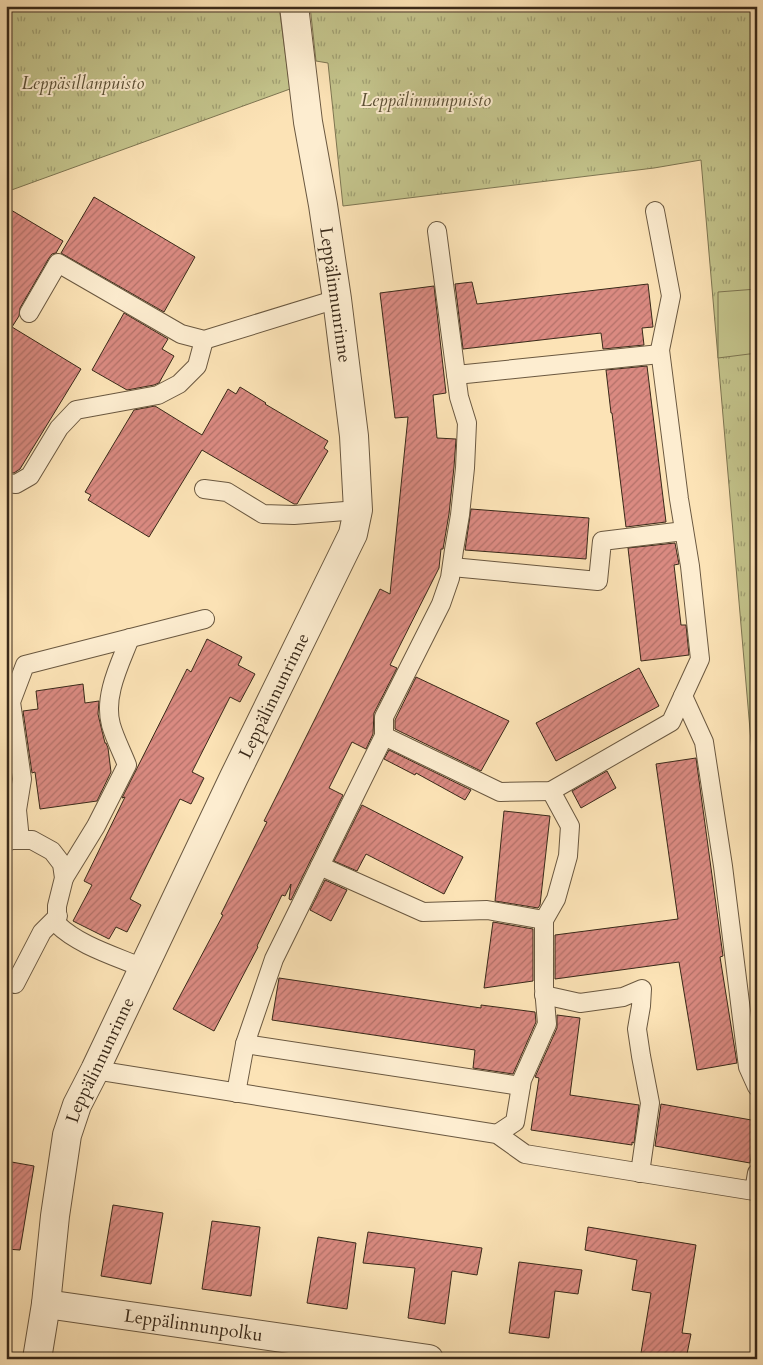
<svg xmlns="http://www.w3.org/2000/svg" width="763" height="1365" font-family="Cardo,serif">
	<defs>
		<pattern id="park-tufts" width="24" height="20" patternUnits="userSpaceOnUse" patternTransform="scale(1.25)"><rect width="24" height="20" fill="#c3c38b"/><path d="M3 7l-1-3M5 7V3M7 7l1-3M15 17l-1-3M17 17v-4M19 17l1-3" fill="none" stroke="#9f9e71"/></pattern>
		<pattern id="building-hatch" width="6" height="6" patternUnits="userSpaceOnUse" patternTransform="scale(1.25)"><rect width="6" height="6" fill="#da8a81"/><path d="M-1 1l2-2M0 6l6-6M5 7l2-2" fill="none" stroke="#b27169"/></pattern>
	</defs>
	<rect width="100%" height="100%" fill="#fce3b6"/>
	<filter id="stains"><feTurbulence type="fractalNoise" baseFrequency=".004" numOctaves="4"/><feColorMatrix values="0 0 0 0 .2 0 0 0 0 .09 0 0 0 0 .02 0 0 0 .5 -.17"/></filter>
	<radialGradient id="worn" r=".72"><stop offset=".6" stop-color="#630" stop-opacity="0"/><stop offset="1" stop-color="#630" stop-opacity=".3"/></radialGradient>
	<g fill="url(#park-tufts)" stroke="#7e7652">
		<path d="M6,6H279L290,89L6,192Z"/>
		<path d="M310,6H757V811L701,160L654,168L343,206L328,63L316,61Z"/>
	</g>
	<path fill="#c3c38b" stroke="#7e7652" d="M757,289V353L718,358V292Z"/>
	<g fill="url(#building-hatch)" stroke="#392919">
		<path d="M94,197L195,257L164,312L61,253Z"/>
		<path d="M6,207L63,241L56,253L52,254L49,258L20,308L19,316L12,327L81,369L20,469L14,473L6,472Z"/>
		<path d="M472,282L477,304L648,284L653,327L642,328L644,345L603,349L601,333L463,349L455,284Z"/>
		<path d="M434,286L446,393L433,395L437,438L456,439L454,467L449,514L443,549H441L439,568L390,665L397,668L374,713L373,734L366,749L352,742L329,788L343,795L291,900L289,899L291,884L285,896L282,895L257,946L258,947L214,1031L173,1009L223,915L221,914L267,822L264,821L380,589L390,594L408,417L395,418L380,293Z"/>
		<path d="M124,313L168,339L162,349L174,356L159,383L154,385L127,390L92,370Z"/>
		<path d="M647,366L666,522L626,527L612,413H611L606,370Z"/>
		<path d="M240,387L266,403L265,404L328,441L324,448L328,451L297,504H294L202,450L149,537L88,500L91,495L85,492L134,410L155,406L202,435L228,389L236,394Z"/>
		<path d="M471,509L589,518L586,559L465,550Z"/>
		<path d="M675,543L679,564L674,565L681,625H686L689,655L641,661L628,548Z"/>
		<path d="M207,639L242,657L238,665L255,674L240,702L230,697L192,772L204,778L191,804L180,799L130,899L141,905L127,932L116,927L109,939L73,921L92,885L84,881L125,797L122,798L187,669L191,672Z"/>
		<path d="M639,668L659,706L556,761L536,723Z"/>
		<path d="M416,677L509,721L481,771L395,729V720Z"/>
		<path d="M83,684L85,703L99,701L98,714L101,727L105,743H106L108,748L111,772L97,801L40,809L35,772L32,773L23,711L38,709L36,691Z"/>
		<path d="M389,750L471,790L465,800L416,773L415,775L384,759Z"/>
		<path d="M696,758L723,956L720,957L737,1063L697,1070L679,962L555,979V935L678,919L656,764Z"/>
		<path d="M607,771L616,788L581,808L572,791Z"/>
		<path d="M362,805L463,857L444,894L366,854L357,871L334,861Z"/>
		<path d="M504,811L550,816L540,905L538,908L495,901Z"/>
		<path d="M325,880L347,890L331,921L310,910Z"/>
		<path d="M493,922L533,929V981L484,988Z"/>
		<path d="M279,978L481,1008V1005L535,1012L536,1022L513,1074L473,1068L475,1050L272,1020Z"/>
		<path d="M557,1015L580,1018L570,1095L639,1105L634,1143L632,1142V1145L531,1130L539,1078L535,1077L557,1028Z"/>
		<path d="M661,1104L757,1121L750,1163L655,1146Z"/>
		<path d="M6,1161L34,1166L20,1250L6,1249Z"/>
		<path d="M113,1205L163,1213L151,1284L101,1276Z"/>
		<path d="M212,1221L260,1227L251,1296L202,1289Z"/>
		<path d="M588,1227L696,1245L682,1333L691,1334L686,1359H640L651,1293L632,1290L637,1260L585,1250Z"/>
		<path d="M368,1232L482,1248L477,1275L452,1271L445,1324L408,1318L415,1268L363,1263Z"/>
		<path d="M318,1237L356,1243L347,1309L307,1303Z"/>
		<path d="M519,1262L582,1270L578,1294L555,1291L549,1338L509,1333Z"/>
	</g>
	<g fill="none" stroke-linecap="round" stroke-linejoin="round">
		<defs>
			<g id="service">
				<path d="M437,231L459,397L467,423L465,468L460,515L454,550L450,578L441,604L384,717V736L274,959L245,1044L521,1086"/>
				<path d="M29,313L58,263L181,334L204,340L337,299"/>
				<path d="M456,375L660,354"/>
				<path d="M6,483L16,484L30,476L59,428L76,410L158,395L179,384L197,366L204,340"/>
				<path d="M204,489L227,492L263,514L294,515L358,510"/>
				<path d="M452,567L598,581L602,541L684,531"/>
				<path d="M683,696L704,742L723,866L748,1067L757,1087"/>
				<path d="M384,736L500,792L551,791L671,722L700,659L690,566L679,499L660,350L671,296L655,211"/>
				<path d="M20,840L17,810L22,779L11,702L25,665L205,619"/>
				<path d="M6,842L12,840H32L52,851L62,864L64,878L57,906V924C78,945 115,956 143,968"/>
				<path d="M320,866L423,912L487,910L544,920"/>
				<path d="M64,878L96,826L127,765C122,752 115,739 111,725C103,696 120,664 130,638"/>
				<path d="M6,981L15,984L42,932L58,916"/>
				<path d="M544,995L580,1003L623,997L642,989L641,1006L637,1029L641,1056L650,1103L640,1173"/>
				<path d="M95,1070L497,1134L525,1154L754,1191L757,1173"/>
				<path d="M236,1093L245,1044"/>
				<path d="M497,1134L515,1122L522,1080L547,1024L544,988V920L556,899L568,856L570,826L551,791"/>
			</g>
			<g id="minor">
				<path id="s1" d="M46,1304L429,1359"/>
				<path id="s2" d="M37,1359L46,1304L55,1216L67,1135L77,1105L95,1070L234,777L353,534L358,510L354,436L337,299L323,205L308,122L294,6"/>
			</g>
		</defs>
		<use href="#service" stroke="#6a5840" stroke-width="20"/>
		<use href="#minor" stroke="#6a5840" stroke-width="30"/>
		<use href="#service" stroke="#fdedd0" stroke-width="18"/>
		<use href="#minor" stroke="#fdedd0" stroke-width="28"/>
	</g>
	<g text-anchor="middle" dominant-baseline="central" stroke-width="4" stroke-linejoin="round" paint-order="stroke">
		<g font-size="18" font-style="italic" fill="#5c5036" stroke="#fdedd0">
			<text x="83" y="83">Leppäsillanpuisto</text>
			<text x="426" y="100">Leppälinnunpuisto</text>
		</g>
		<g font-size="18" fill="#392919" stroke="#fdedd0">
			<text transform="translate(335 295) rotate(82)">Leppälinnunrinne</text>
			<text stroke="none"><textPath href="#s2" startOffset="712">Leppälinnunrinne</textPath></text>
			<text stroke="none"><textPath href="#s2" startOffset="308">Leppälinnunrinne</textPath></text>
			<text stroke="none"><textPath href="#s1" startOffset="149">Leppälinnunpolku</textPath></text>
		</g>
	</g>
	<rect width="763" height="1365" fill="none" stroke="#fce3b6" stroke-width="25"/>
	<rect x="8" y="8" width="748" height="1350" fill="none" stroke="#392919" stroke-width="2.5"/>
	<rect x="12" y="12" width="738" height="1340" fill="none" stroke="#392919"/>
	<rect width="100%" height="100%" filter="url(#stains)"/>
	<rect width="100%" height="100%" fill="url(#worn)"/>
</svg>
